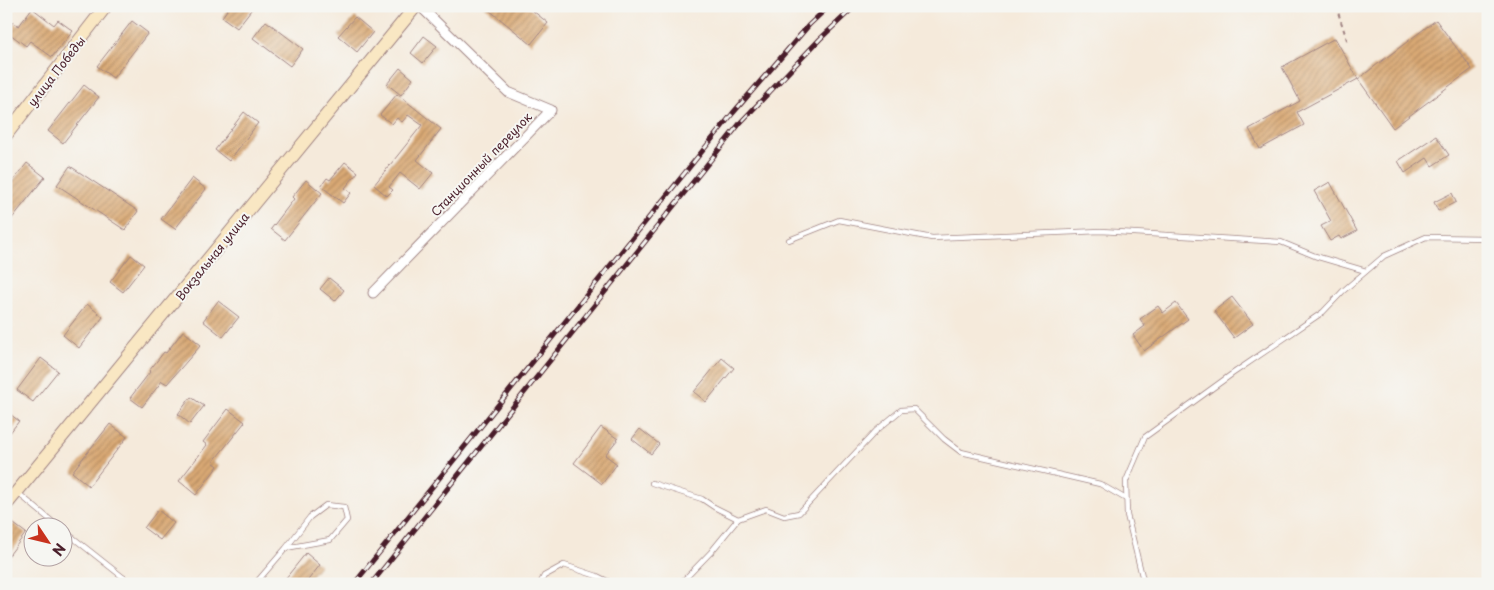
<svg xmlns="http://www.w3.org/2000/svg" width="1494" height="590" font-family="'Playpen Sans',sans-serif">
	<defs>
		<pattern id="building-hatch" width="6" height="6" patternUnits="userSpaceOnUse" patternTransform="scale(1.25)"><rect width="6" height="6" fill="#d9a974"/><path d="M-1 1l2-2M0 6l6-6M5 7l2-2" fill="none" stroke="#b2895f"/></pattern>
	</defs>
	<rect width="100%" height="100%" fill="#f6f6f2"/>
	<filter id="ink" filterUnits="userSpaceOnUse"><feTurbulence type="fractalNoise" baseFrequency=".02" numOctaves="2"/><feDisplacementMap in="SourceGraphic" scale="10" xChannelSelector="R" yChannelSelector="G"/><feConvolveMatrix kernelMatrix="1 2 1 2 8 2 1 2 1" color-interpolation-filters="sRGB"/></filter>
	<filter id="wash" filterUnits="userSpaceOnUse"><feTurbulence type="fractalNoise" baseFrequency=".0096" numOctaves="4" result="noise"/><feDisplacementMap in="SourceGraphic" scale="20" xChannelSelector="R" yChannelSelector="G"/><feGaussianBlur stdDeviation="1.12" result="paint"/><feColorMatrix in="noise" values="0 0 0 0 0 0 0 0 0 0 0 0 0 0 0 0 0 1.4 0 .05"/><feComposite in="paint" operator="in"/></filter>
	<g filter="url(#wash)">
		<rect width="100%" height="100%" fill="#f5eadb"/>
		<g id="blocks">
			<g fill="url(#building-hatch)">
				<path d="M230,6H254L237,28L222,17Z"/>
				<path d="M484,6H527L548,23L531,44Z"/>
				<path d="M32,8L54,25L58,20L73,31L52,57L30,41L26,46L6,31L13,22L19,26Z"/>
				<path d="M355,17L373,32L357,52L338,36Z"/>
				<path d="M1436,20L1472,69L1393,128L1358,79Z"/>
				<path d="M132,21L148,33L113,78L97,66Z"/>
				<path d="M266,21L303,49L290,66L253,38Z"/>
				<path d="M424,36L437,46L423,63L411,53Z"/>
				<path d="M1335,38L1358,79L1297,112L1304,125L1260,149L1249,129L1300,101L1282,67Z"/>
				<path d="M400,68L413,79L401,95L387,84Z"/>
				<path d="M84,85L99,97L63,143L48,131Z"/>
				<path d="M397,94L441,129L417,160L433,173L420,189L400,173L389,187L393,190L387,196L374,185L422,125L408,115L402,122L397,118L392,124L380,115Z"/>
				<path d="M244,112L258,123L229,161L215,150Z"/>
				<path d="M1436,136L1449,155L1432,166L1427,158L1405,173L1398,161Z"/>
				<path d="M345,162L358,172L345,188L351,193L343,203L321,186L327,178L330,180Z"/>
				<path d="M27,163L45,177L6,226V190Z"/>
				<path d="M70,166L138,211L125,230L57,185Z"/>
				<path d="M192,178L206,189L175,229L161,219Z"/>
				<path d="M306,180L322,193L285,240L271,229L294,199L292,197Z"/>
				<path d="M1330,182L1357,231L1341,239L1339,236L1330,241L1321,226L1331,221L1314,191Z"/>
				<path d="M1452,193L1456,202L1438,211L1434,202Z"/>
				<path d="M131,255L144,265L123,292L110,282Z"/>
				<path d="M329,278L344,290L335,301L320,289Z"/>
				<path d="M1232,297L1253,324L1234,338L1214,311Z"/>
				<path d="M218,301L239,317L223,337L203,321Z"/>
				<path d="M1176,303L1188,319L1144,351L1133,335L1145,326L1140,319L1158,306L1163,313Z"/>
				<path d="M87,304L103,317L79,348L63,335Z"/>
				<path d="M183,331L201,345L167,384L162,381L142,407L130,398L150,372L149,371L164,352L166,353Z"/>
				<path d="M41,358L58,371L33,402L17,390Z"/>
				<path d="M722,358L734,368L706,402L694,392Z"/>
				<path d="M191,397L204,406L190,424L178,414Z"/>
				<path d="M228,409L245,422L213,462L218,466L196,495L179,481L207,445L203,442Z"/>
				<path d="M6,411L19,421L6,438Z"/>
				<path d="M110,424L127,437L89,486L72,472Z"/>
				<path d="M601,427L618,439L605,455L617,464L602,484L574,463Z"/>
				<path d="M640,429L659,444L651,454L632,439Z"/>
				<path d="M158,510L174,523L160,540L144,528Z"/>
				<path d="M6,518L26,533L6,559Z"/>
				<path d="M306,553L320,565L305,584H281Z"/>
			</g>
		</g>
	</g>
	<g filter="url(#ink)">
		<use href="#blocks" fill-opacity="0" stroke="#a08483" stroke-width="1"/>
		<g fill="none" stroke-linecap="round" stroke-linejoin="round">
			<defs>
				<g id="lane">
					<path d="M789,240L839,220L932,238L1101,231L1281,242L1315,256L1366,271"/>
					<path d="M652,483L702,499L714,507L738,519"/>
					<path d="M18,493L60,528"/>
					<path d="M62,529L124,578L120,584"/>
					<path d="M124,578L130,584"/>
					<path d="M255,584L286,548L310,517L326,505L344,507L347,520L330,540L286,548"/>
					<path d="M540,584L544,576L564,565L597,576L613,584"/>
					<path d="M680,584L711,552L738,519L766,509L784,516L799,513L876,431L901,410L914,409L944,439L961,452L1100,484L1126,499"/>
					<path d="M1144,584L1127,515L1126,481L1145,437L1232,374L1323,312L1343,291L1384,256L1426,237L1488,238"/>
				</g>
				<path id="street" d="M373,293L551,110L508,92L420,6"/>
				<g id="secondary">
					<path d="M6,135L106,6"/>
					<path d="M6,505L416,6"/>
				</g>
			</defs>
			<use href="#lane" stroke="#a08483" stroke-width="6"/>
			<use href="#street" stroke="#a08483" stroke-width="11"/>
			<use href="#secondary" stroke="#a08483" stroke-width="14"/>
			<path stroke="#a08483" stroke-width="2" stroke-dasharray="4 4" stroke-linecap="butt" d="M1336,6L1348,43"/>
			<use href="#lane" stroke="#fff" stroke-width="4.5"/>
			<use href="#street" stroke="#fff" stroke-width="9"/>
			<use href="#secondary" stroke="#f9e7c3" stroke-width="12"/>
			<defs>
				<g id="rail">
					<path d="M354,584L733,113L809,25L829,6"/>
					<path d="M371,584L741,122L820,39L855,6"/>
				</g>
			</defs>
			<use href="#rail" stroke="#4a1f2b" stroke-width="5"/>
			<use href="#rail" stroke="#f6f6f2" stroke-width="3" stroke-dasharray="9" stroke-linecap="butt"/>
		</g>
	</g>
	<g text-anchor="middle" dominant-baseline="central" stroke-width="4" stroke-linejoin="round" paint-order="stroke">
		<g font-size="12" fill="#4a1f2b" stroke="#f6f6f2">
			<text transform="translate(56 71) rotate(-52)">улица Победы</text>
			<text transform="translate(481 164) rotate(-46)">Станционный переулок</text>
			<text transform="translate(212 256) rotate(-51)">Вокзальная улица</text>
		</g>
	</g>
	<rect width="1494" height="590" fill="none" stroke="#f6f6f2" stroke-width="25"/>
	<g transform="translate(48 542) rotate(125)"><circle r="24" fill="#f6f6f2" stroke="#b1a0a2"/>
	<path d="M0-4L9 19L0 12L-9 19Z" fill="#c8321e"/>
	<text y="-8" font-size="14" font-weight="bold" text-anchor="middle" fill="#4a1f2b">N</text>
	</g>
</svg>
